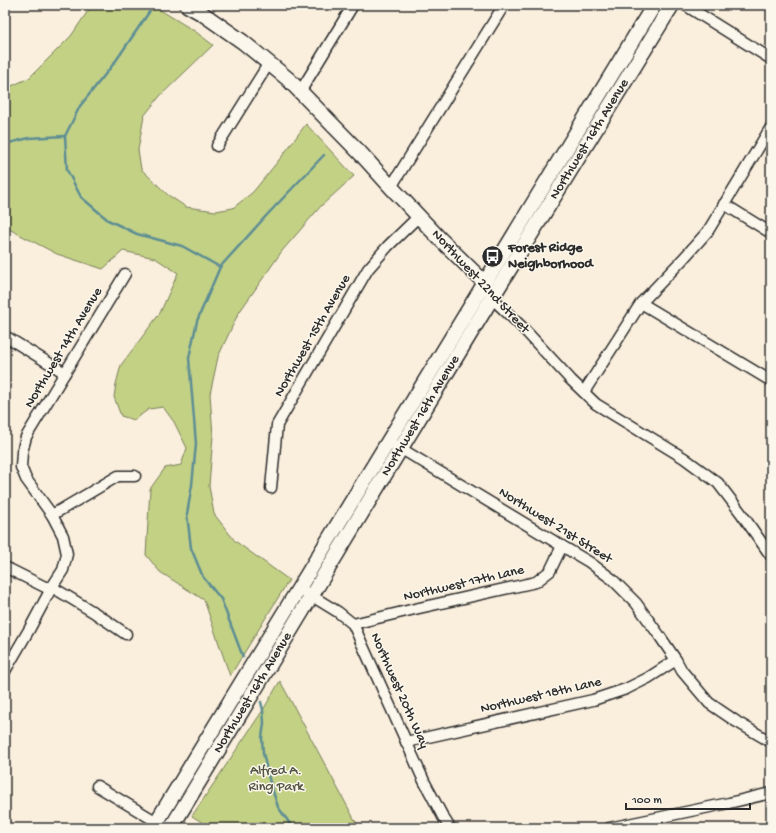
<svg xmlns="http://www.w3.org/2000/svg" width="776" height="833" font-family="'Gochi Hand',sans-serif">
	<rect width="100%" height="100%" fill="#faeedd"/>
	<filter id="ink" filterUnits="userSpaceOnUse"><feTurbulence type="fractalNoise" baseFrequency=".025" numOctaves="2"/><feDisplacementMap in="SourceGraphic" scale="8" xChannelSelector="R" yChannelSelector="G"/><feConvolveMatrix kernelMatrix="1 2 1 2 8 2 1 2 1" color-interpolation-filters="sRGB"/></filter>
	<g filter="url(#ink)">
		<g fill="#c3d185" stroke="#777e58">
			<path d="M92,5H152L196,32L213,45L160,96L144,116L138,150L141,169L168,195L186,207L216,211L233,208L253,192L283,155L306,124L354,176L321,206L282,251L238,314L218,357L210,394L213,436L209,486L214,514L235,541L289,580L230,676L204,600L160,572L146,555L150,489L165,468L181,465L187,448L174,422L163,407L149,409L134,420L121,416L114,397L116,384L121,365L160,313L178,273L155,258L123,251L103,269L57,254L5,227V89L29,78L71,36Z"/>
			<path d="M280,681L285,690L359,828H211L192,816L263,710Z"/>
		</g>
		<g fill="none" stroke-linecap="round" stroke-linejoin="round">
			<g stroke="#5d8d94" stroke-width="2.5">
				<path d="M154,5L115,62L80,106L65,136L67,170L81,197L108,220L137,234L182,246L220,267L197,321L189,358L196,444L192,485L187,514L191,548L203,577L221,599L243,657"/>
				<path d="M5,144L29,138L65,136"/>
				<path d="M220,267L266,216L324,155"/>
				<path d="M261,702L263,710L264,723L262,738L263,753L269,779L278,807L293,828"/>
			</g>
			<defs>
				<g id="street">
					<path d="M685,5L771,59"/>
					<path d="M300,92L353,5"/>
					<path d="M217,146L269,63"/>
					<path d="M391,187L504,5"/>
					<path d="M724,204L771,233"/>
					<path d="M490,291L498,304L522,327L571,380L596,404L684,458L718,483L741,513L771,556"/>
					<path d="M641,303L771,381"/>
					<path d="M5,336L65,373"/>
					<path d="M584,392L641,303L683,259L708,231L771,127"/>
					<path d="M395,445L562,546L589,562L612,579L636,603L659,635L676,660L682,671L709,703L737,722L771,742"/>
					<path d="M271,488L277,425L368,269L388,246L419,216"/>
					<path d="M52,515L118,476H135"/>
					<path d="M5,567L45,587H52L95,613L126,634"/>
					<path d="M299,588L338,612L353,624L424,781L443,817L450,828"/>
					<path d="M353,624L419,608L536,582L550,571L562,546"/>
					<path d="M5,671L30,628L52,587L63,570L67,554L63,536L52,515L26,479L21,467L22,452L26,437L125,274"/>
					<path d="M406,742L593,700L626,689L648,678L676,660"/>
					<path d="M97,786L167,828"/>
					<path d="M609,828L729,803L771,793"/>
				</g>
				<g id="secondary">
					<path d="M187,5L203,14L243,42L288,79L363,156L391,187L440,239L485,283"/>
					<path d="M153,828L654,5"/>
					<path id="s1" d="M171,828L493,296L672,5"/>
				</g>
			</defs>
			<use href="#street" stroke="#2b2b2b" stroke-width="13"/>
			<use href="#secondary" stroke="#2b2b2b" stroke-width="17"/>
			<use href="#street" stroke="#fbf7ec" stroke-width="10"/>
			<use href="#secondary" stroke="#fbf7ec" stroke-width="14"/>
		</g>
	</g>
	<defs>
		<symbol id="bus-disc" viewBox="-11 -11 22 22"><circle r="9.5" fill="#2b2b2b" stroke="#fbf7ec"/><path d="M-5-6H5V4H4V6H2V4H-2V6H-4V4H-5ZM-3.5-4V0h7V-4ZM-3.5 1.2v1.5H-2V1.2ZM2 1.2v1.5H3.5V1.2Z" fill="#fff"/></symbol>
	</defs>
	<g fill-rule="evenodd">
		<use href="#bus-disc" x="480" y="244" width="25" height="25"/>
	</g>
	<g text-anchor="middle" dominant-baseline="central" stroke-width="3" stroke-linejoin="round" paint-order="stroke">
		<g font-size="14" fill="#2b2b2b" stroke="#fbf7ec">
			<text stroke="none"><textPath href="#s1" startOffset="806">Northwest 16th Avenue</textPath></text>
			<text transform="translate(480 282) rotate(47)">Northwest 22nd Street</text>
			<text transform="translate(313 336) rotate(-60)">Northwest 15th Avenue</text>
			<text transform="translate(64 348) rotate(-59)">Northwest 14th Avenue</text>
			<text stroke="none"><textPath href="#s1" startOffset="482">Northwest 16th Avenue</textPath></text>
			<text transform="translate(555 526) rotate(32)">Northwest 21st Street</text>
			<text transform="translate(464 584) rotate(-13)">Northwest 17th Lane</text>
			<text transform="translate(399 691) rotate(66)">Northwest 20th Way</text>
			<text stroke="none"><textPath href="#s1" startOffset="158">Northwest 16th Avenue</textPath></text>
			<text transform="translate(541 696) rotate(-13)">Northwest 18th Lane</text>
		</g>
		<g font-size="14" font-weight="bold" fill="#2b2b2b" stroke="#fbf7ec" text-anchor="start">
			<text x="508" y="248">Forest Ridge<tspan x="508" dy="16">Neighborhood</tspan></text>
		</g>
		<g font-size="14" fill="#515442" stroke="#fbf7ec">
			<text x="276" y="771">Alfred A.<tspan x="276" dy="16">Ring Park</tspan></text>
		</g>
	</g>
	<rect width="776" height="833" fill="none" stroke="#fbf7ec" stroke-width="20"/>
	<rect x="10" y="10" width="756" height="813" fill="none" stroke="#2b2b2b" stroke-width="1.5" filter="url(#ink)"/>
	<path d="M626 803v6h124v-6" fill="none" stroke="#2b2b2b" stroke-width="2"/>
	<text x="632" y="803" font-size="12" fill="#2b2b2b" stroke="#fbf7ec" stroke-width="3" paint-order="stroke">100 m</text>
</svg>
